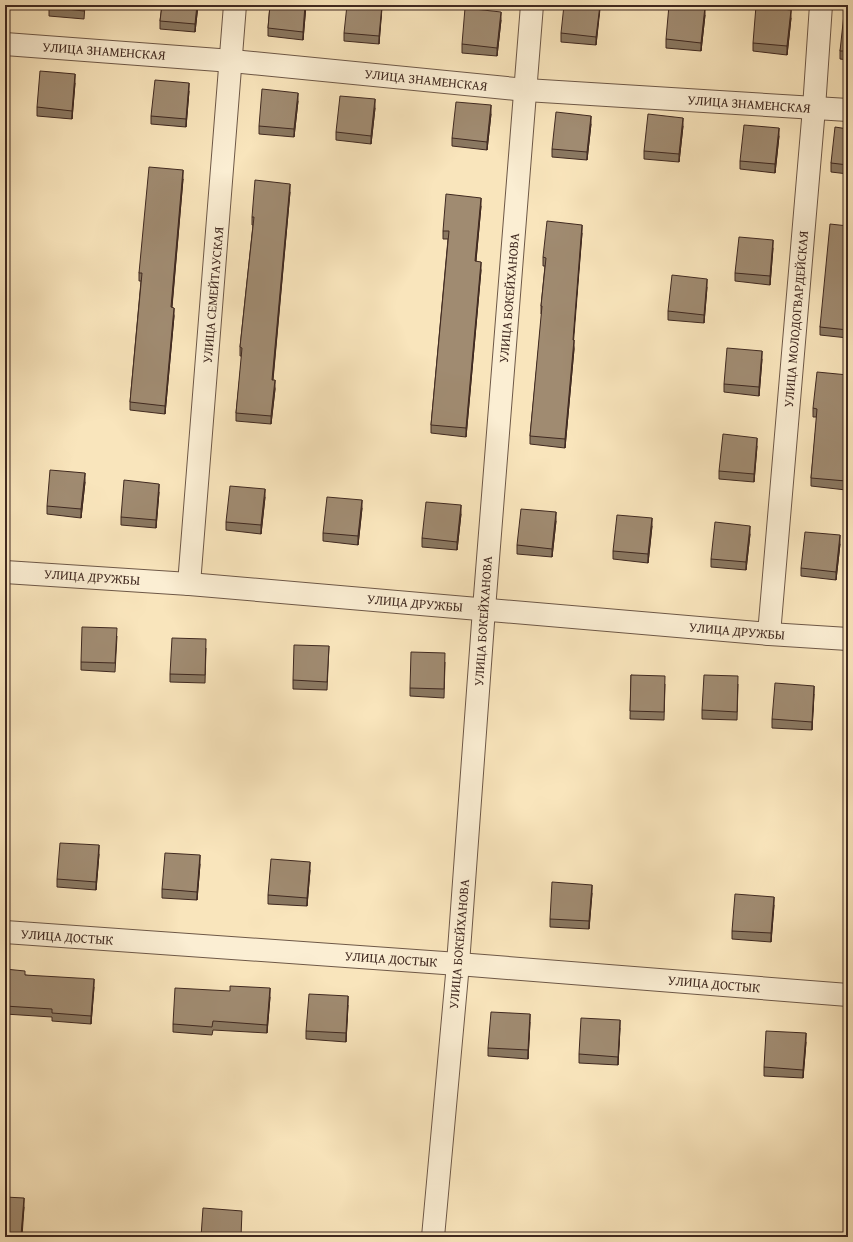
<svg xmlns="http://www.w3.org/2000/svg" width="853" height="1242" font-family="'Gentium Book Plus',serif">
	<rect width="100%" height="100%" fill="#f9e5bc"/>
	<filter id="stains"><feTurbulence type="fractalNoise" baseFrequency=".005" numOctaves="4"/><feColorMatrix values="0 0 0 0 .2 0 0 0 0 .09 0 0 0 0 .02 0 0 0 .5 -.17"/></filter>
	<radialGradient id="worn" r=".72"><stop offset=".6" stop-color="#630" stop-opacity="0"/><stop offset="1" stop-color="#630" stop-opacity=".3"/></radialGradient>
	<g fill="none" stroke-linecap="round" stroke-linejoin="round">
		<defs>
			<g id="minor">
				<path d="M5,44L232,61L526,90L848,110"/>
				<path d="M5,572L189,584L769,634L848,639"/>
				<path d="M189,584L235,5"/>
				<path d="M769,634L814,108L821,5"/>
				<path d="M5,932L458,964L848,995"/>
				<path d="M433,1237L458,964L484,609L532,5"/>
			</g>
		</defs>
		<use href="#minor" stroke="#6e5847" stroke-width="24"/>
		<use href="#minor" stroke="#fbeed3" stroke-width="22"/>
	</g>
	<g fill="#8a7861" stroke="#402920">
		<path d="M49,5H85L84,19L49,16Z"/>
		<path d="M162,5H198L195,32L160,29V21Z"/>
		<path d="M270,5H306L303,40L268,36V28Z"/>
		<path d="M382,5L379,44L344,41V33Z"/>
		<path d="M600,5L596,45L561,42V33Z"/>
		<path d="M705,15L701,51L666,48V39Z"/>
		<path d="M848,15V60L840,59V51Z"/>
		<path d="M791,18L787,55L753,51V43Z"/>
		<path d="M501,20L497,56L462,53V44Z"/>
		<path d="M75,83L72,119L37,116V107Z"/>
		<path d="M189,91L186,127L151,124V116Z"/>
		<path d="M298,101L294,137L259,134V126Z"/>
		<path d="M375,108L371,144L336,140V132Z"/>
		<path d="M491,114L487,150L452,146V138Z"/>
		<path d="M591,124L587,160L552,157V149Z"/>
		<path d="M683,126L679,162L644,159V151Z"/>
		<path d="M848,129V174L831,172V163Z"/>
		<path d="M779,136L775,173L740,169V161Z"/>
		<path d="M183,179L172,307L174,316L165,414L130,410V402L141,281H139V273Z"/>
		<path d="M290,192L273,380L275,389L271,424L236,421V413L242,356H240V347L253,225H252V217Z"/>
		<path d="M481,206L476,261L481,270L466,437L431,433V425L448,239H443V231Z"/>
		<path d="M848,226V338L820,335V327Z"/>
		<path d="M582,233L573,340L574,349L565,448L530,444V436L542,314H541V306L545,266H543V257Z"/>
		<path d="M773,248L770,285L735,281V273Z"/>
		<path d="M707,287L704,323L668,320V311Z"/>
		<path d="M762,359L759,396L724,392V384Z"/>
		<path d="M848,375L845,445H848V466L846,490L811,486V478L817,417H813V408Z"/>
		<path d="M757,446L754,482L719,479V471Z"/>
		<path d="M85,482L81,518L47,514V506Z"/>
		<path d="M159,492L156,528L121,525V517Z"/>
		<path d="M265,497L261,534L226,530V522Z"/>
		<path d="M362,508L358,545L323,541V533Z"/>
		<path d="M461,514L457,550L422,547V538Z"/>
		<path d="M556,521L552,557L517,554V545Z"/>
		<path d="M652,526L648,563L613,559V551Z"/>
		<path d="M750,534L746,570L711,567V559Z"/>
		<path d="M840,544L836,580L801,576V568Z"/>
		<path d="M5,622H8L7,666H5Z"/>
		<path d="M117,636L115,672L81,670V662Z"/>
		<path d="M329,646L327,690L293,689V680Z"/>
		<path d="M206,648L205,683L170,682V674Z"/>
		<path d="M445,662L444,698L410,696V688Z"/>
		<path d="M631,675L665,684L664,720L630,719Z"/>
		<path d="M738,684L737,720L702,719V710Z"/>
		<path d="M814,694L812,730L772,728V719Z"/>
		<path d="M99,854L96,890L57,887V879Z"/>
		<path d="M200,864L197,900L162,898V889Z"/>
		<path d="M310,870L307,906L268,904V895Z"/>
		<path d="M592,893L589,929L550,927V919Z"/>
		<path d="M774,905L771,942L732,939V931Z"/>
		<path d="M5,969L25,975L94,987L91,1024L52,1021V1017L5,1014Z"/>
		<path d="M270,997L267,1033L213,1030L212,1035L173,1032V1024Z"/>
		<path d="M348,1005L346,1042L306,1039V1031Z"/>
		<path d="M530,1022L528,1059L488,1056V1048Z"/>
		<path d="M620,1028L618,1065L579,1063V1054Z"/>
		<path d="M806,1042L803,1078L764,1076V1067Z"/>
		<path d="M5,1197L24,1207L22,1237H5Z"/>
	</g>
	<g fill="#70614f" stroke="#402920">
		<path d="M197,5H198L195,32V24Z"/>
		<path d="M305,5H306L303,40V32Z"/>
		<path d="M382,5V8L379,44V36Z"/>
		<path d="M600,5V9L596,45V37Z"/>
		<path d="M705,7V15L701,51V43Z"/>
		<path d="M791,10V18L787,55V46Z"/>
		<path d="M501,12V20L497,56V48Z"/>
		<path d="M75,74V83L72,119V111Z"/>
		<path d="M189,83V91L186,127V119Z"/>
		<path d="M298,93V101L294,137V129Z"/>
		<path d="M375,99V108L371,144V136Z"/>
		<path d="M491,105V114L487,150V142Z"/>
		<path d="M591,116V124L587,160V152Z"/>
		<path d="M683,118V126L679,162V154Z"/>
		<path d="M779,128V136L775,173V164Z"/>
		<path d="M183,170V179L171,316V307Z"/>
		<path d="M290,184V192L272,388V380Z"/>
		<path d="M481,198V206L475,270V261Z"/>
		<path d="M582,225V233L573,348V340Z"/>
		<path d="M773,240V248L770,285V276Z"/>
		<path d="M481,262V270L466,437V428Z"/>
		<path d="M707,279V287L704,323V315Z"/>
		<path d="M174,308V316L165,414V406Z"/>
		<path d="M574,340V349L565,448V439Z"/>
		<path d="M762,351V359L759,396V387Z"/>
		<path d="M275,380V389L271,424V416Z"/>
		<path d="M848,409V418L844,453V445Z"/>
		<path d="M757,438V446L754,482V474Z"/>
		<path d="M848,458V466L846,490V481Z"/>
		<path d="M85,473V482L81,518V509Z"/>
		<path d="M159,484V492L156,528V520Z"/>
		<path d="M265,489V497L261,534V525Z"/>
		<path d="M362,500V508L358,545V536Z"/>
		<path d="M461,505V514L457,550V542Z"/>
		<path d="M556,512V521L552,557V549Z"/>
		<path d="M652,518V526L648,563V554Z"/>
		<path d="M750,526V534L746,570V562Z"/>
		<path d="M840,535V544L836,580V572Z"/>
		<path d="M814,686V694L812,730V722Z"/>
		<path d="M99,845V854L96,890V882Z"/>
		<path d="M200,855V864L197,900V892Z"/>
		<path d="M310,862V870L307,906V898Z"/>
		<path d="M592,885V893L589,929V921Z"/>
		<path d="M774,897V905L771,942V933Z"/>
		<path d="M94,979V987L91,1024V1016Z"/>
		<path d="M270,988V997L267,1033V1025Z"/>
		<path d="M348,996V1005L346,1042V1033Z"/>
		<path d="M530,1014V1022L528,1059V1050Z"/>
		<path d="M620,1020V1028L618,1065V1057Z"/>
		<path d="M806,1033V1042L803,1078V1070Z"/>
		<path d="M24,1198V1207L21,1237V1235Z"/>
	</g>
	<g fill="#a08b71" stroke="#402920">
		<path d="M49,5H85L84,11L49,7Z"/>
		<path d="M162,5H197L195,24L160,21Z"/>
		<path d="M270,5H305L303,32L268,28Z"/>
		<path d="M347,5H382L379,36L344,33Z"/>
		<path d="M564,5H600L596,37L561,33Z"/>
		<path d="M669,5H688L705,7L701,43L666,39Z"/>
		<path d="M756,6L791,10L787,46L753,43Z"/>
		<path d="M465,8L501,12L497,48L462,44Z"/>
		<path d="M844,14L848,15V51H840Z"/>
		<path d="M40,71L75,74L72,111L37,107Z"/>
		<path d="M155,80L189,83L186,119L151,116Z"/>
		<path d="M262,89L298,93L294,129L259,126Z"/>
		<path d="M340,96L375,99L371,136L336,132Z"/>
		<path d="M456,102L491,105L487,142L452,138Z"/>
		<path d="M556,112L591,116L587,152L552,149Z"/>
		<path d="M648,114L683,118L679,154L644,151Z"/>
		<path d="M744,125L779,128L775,164L740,161Z"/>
		<path d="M835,127L848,129V165L831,163Z"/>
		<path d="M149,167L183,170L171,307L174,308L165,406L130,402L142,273H139Z"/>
		<path d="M255,180L290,184L272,380H275L271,416L236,413L242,348L240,347L254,217H252Z"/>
		<path d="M446,194L481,198L475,261L481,262L466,428L431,425L449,231H443Z"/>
		<path d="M547,221L582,225L573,340H574L565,439L530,436L542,306H541L546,258L543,257Z"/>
		<path d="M830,224L848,226V330L820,327Z"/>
		<path d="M739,237L773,240L770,276L735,273Z"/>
		<path d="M672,275L707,279L704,315L668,311Z"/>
		<path d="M727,348L762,351L759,387L724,384Z"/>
		<path d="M817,372L848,375V409L844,445H848V458L846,481L811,478L817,409L813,408Z"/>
		<path d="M723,434L757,438L754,474L719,471Z"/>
		<path d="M50,470L85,473L81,509L47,506Z"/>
		<path d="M124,480L159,484L156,520L121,517Z"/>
		<path d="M230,486L265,489L261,525L226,522Z"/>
		<path d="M327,497L362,500L358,536L323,533Z"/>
		<path d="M426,502L461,505L457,542L422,538Z"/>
		<path d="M521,509L556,512L552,549L517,545Z"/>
		<path d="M617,515L652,518L648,554L613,551Z"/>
		<path d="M715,522L750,526L746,562L711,559Z"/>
		<path d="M805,532L840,535L836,572L801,568Z"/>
		<path d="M5,622H8L7,658H5Z"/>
		<path d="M82,627L117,628L115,663L81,662Z"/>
		<path d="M172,638L206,639L205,675L170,674Z"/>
		<path d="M294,645L329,646L327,682L293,680Z"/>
		<path d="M411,652L445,653L444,689L410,688Z"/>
		<path d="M631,675L665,676L664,712L630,711Z"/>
		<path d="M704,675L738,676L737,712L702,710Z"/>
		<path d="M775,683L814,686L812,722L772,719Z"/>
		<path d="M60,843L99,845L96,882L57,879Z"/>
		<path d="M165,853L200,855L197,892L162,889Z"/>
		<path d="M271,859L310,862L307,898L268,895Z"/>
		<path d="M552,882L592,885L589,921L550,919Z"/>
		<path d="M735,894L774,897L771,933L732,931Z"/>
		<path d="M5,969L25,971V975L94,979L91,1016L52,1013V1009L5,1006Z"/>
		<path d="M230,986L270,988L267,1025L213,1021L212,1027L173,1024L175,988L230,991Z"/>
		<path d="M309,994L348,996L346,1033L306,1031Z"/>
		<path d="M491,1012L530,1014L528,1050L488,1048Z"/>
		<path d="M581,1018L620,1020L618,1057L579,1054Z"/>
		<path d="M766,1031L806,1033L803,1070L764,1067Z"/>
		<path d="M5,1197L24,1198L21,1235L5,1234Z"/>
		<path d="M203,1208L242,1211L241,1237H201Z"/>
	</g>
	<g text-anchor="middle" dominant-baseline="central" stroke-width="4" stroke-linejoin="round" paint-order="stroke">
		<g font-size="13" fill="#402920" stroke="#fbeed3">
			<text transform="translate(104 51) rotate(4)">УЛИЦА ЗНАМЕНСКАЯ</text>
			<text transform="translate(426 80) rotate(6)">УЛИЦА ЗНАМЕНСКАЯ</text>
			<text transform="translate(749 104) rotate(4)">УЛИЦА ЗНАМЕНСКАЯ</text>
			<text transform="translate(213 295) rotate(-85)">УЛИЦА СЕМЕЙТАУСКАЯ</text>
			<text transform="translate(509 298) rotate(-85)">УЛИЦА БОКЕЙХАНОВА</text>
			<text transform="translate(796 319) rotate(-85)">УЛИЦА МОЛОДОГВАРДЕЙСКАЯ</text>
			<text transform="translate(92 577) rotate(4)">УЛИЦА ДРУЖБЫ</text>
			<text transform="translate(415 603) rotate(5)">УЛИЦА ДРУЖБЫ</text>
			<text transform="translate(483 621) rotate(-86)">УЛИЦА БОКЕЙХАНОВА</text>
			<text transform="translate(737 631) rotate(5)">УЛИЦА ДРУЖБЫ</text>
			<text transform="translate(67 937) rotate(4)">УЛИЦА ДОСТЫК</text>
			<text transform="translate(459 944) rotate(-85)">УЛИЦА БОКЕЙХАНОВА</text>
			<text transform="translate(391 959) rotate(4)">УЛИЦА ДОСТЫК</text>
			<text transform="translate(714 984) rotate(5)">УЛИЦА ДОСТЫК</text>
		</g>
	</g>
	<rect width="853" height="1242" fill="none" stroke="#f9e5bc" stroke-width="20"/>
	<rect x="6" y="6" width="841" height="1230" fill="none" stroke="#402920" stroke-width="2"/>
	<rect x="10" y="10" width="833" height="1222" fill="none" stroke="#402920"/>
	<rect width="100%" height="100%" filter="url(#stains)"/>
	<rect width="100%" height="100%" fill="url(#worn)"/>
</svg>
